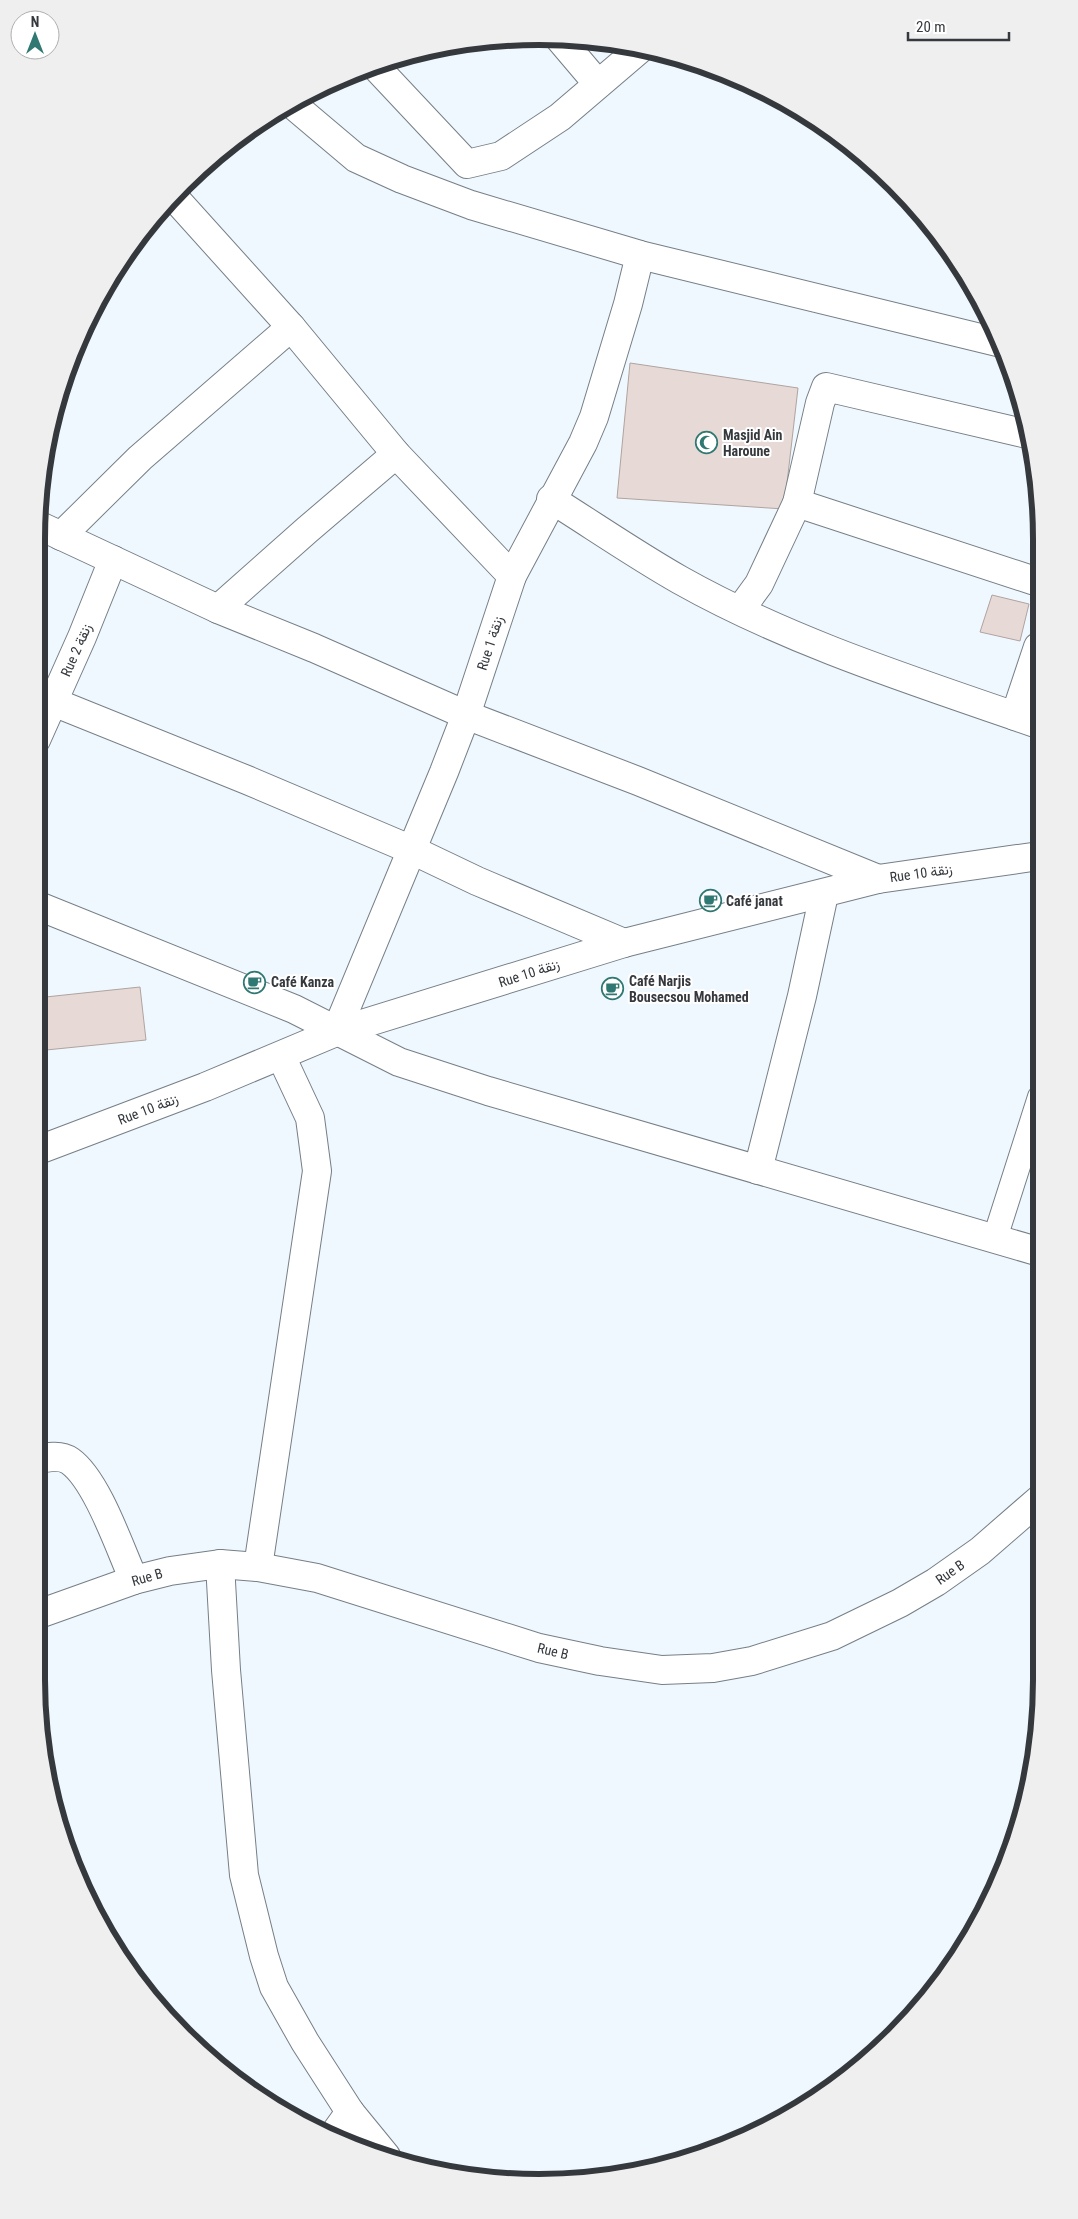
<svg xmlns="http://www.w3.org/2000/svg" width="1078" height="2219" font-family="'Roboto Condensed',Vazirmatn,sans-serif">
	<rect width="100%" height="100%" fill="#eff8fe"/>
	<g fill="#e7d9d5" stroke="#b0a3a0">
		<path d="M630,363L798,388L784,509L617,498Z"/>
		<path d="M992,595L1029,604L1020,641L980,632Z"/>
		<path d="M140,987L146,1040L36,1051V998Z"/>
	</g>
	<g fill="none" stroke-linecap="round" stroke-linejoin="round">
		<defs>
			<path id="pedestrian" d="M995,1238L1040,1097"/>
			<g id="minor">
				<path d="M559,38L598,84"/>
				<path d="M375,66L467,164L501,156L560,117L642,47"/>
				<path d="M292,104L356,158L402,179L471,205L640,255L1001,343"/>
				<path d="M173,196L291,327L396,454L512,576"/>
				<path d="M551,499C594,526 636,555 680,580C792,643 917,682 1038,724"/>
				<path d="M797,503L1038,582"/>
				<path d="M38,525L218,609L314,648L466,715L638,781L878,879"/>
				<path d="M61,536L140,458L291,327"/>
				<path d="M218,609L307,530L396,454"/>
				<path d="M740,610L759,584L797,503L820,403L826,387L1027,434"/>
				<path d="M36,695L247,780L412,850L477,881L624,943"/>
				<path d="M1015,716L1038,647"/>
				<path d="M36,740L82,637L113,560"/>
				<path d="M36,905L294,1009L399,1062L488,1091L1040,1252"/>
				<path d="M336,1032L444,772L466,715L512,576L583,443L594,417L628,304L640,255"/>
				<path d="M36,1151L205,1087L336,1032L624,943L878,879L1039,856"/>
				<path d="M758,1170L802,996L824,894"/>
				<path d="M36,1460C47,1457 60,1454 70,1461C97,1480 120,1549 134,1580"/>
				<path d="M220,1564L226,1670L244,1875L264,1956L274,1987L305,2042L350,2112L386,2156"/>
				<path d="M258,1567L317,1171L310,1118L281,1056"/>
				<path d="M36,1615L134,1580L170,1571L220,1564L258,1567L317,1578L539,1648L600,1661L662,1670L713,1668L752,1661L832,1636L900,1603L936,1582L980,1551L1041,1498"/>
				<path d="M332,2137L350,2112"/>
			</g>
		</defs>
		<use href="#pedestrian" stroke="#757f86" stroke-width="26"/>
		<use href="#minor" stroke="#757f86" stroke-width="30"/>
		<use href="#pedestrian" stroke="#fff" stroke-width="24"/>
		<use href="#minor" stroke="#fff" stroke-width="28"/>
	</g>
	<defs>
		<symbol id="mosque-ring" viewBox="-11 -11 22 22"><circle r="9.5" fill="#fff" stroke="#307872" stroke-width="1.5"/><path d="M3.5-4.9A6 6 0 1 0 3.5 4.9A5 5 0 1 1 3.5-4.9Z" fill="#307872"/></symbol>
		<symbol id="cafe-ring" viewBox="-11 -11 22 22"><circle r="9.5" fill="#fff" stroke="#307872" stroke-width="1.5"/><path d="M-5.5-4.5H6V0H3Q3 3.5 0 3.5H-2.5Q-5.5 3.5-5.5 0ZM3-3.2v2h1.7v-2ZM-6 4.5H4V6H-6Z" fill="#307872"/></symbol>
	</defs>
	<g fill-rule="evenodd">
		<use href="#mosque-ring" x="694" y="430" width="25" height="25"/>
		<use href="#cafe-ring" x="698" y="888" width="25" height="25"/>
		<use href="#cafe-ring" x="242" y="970" width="25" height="25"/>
		<use href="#cafe-ring" x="600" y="976" width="25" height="25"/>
	</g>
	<g text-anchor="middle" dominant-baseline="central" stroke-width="4" stroke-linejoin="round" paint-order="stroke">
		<g font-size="14" font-weight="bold" fill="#35393d" stroke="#fff" text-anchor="start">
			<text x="723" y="435">Masjid Ain<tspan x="723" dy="16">Haroune</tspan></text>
			<text x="726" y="901">Café janat</text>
			<text x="629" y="981">Café Narjis<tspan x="629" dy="16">Bousecsou Mohamed</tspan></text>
			<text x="271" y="982">Café Kanza</text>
		</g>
		<g font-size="14" fill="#35393d" stroke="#fff">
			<text transform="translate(490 643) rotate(-72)">Rue 1 زنقة</text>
			<text transform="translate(76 650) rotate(-66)">Rue 2 زنقة</text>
			<text transform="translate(921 873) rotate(-8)">Rue 10 زنقة</text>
			<text transform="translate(529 973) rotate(-18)">Rue 10 زنقة</text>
			<text transform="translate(148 1109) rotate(-21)">Rue 10 زنقة</text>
			<text transform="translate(950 1572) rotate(-35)">Rue B</text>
			<text transform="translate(147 1577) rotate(-16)">Rue B</text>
			<text transform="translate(553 1651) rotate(13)">Rue B</text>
		</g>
	</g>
	<path d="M0 0H1078V2219H0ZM539 45H539A494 494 0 0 1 1033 539V1680A494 494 0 0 1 539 2174H539A494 494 0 0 1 45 1680V539A494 494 0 0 1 539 45Z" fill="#efefef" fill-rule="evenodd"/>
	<path fill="none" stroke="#35393d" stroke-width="6" d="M539 45H539A494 494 0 0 1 1033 539V1680A494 494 0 0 1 539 2174H539A494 494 0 0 1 45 1680V539A494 494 0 0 1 539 45Z"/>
	<g transform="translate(35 35)"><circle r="24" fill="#ffffff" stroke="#aeb0b1"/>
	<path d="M0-4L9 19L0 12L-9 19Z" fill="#307872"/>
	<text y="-8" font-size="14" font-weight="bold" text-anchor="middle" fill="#35393d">N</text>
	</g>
	<path d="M908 32v8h101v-8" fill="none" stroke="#35393d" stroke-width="2.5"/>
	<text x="916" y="32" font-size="15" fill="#35393d" stroke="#ffffff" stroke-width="4" paint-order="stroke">20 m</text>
</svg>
